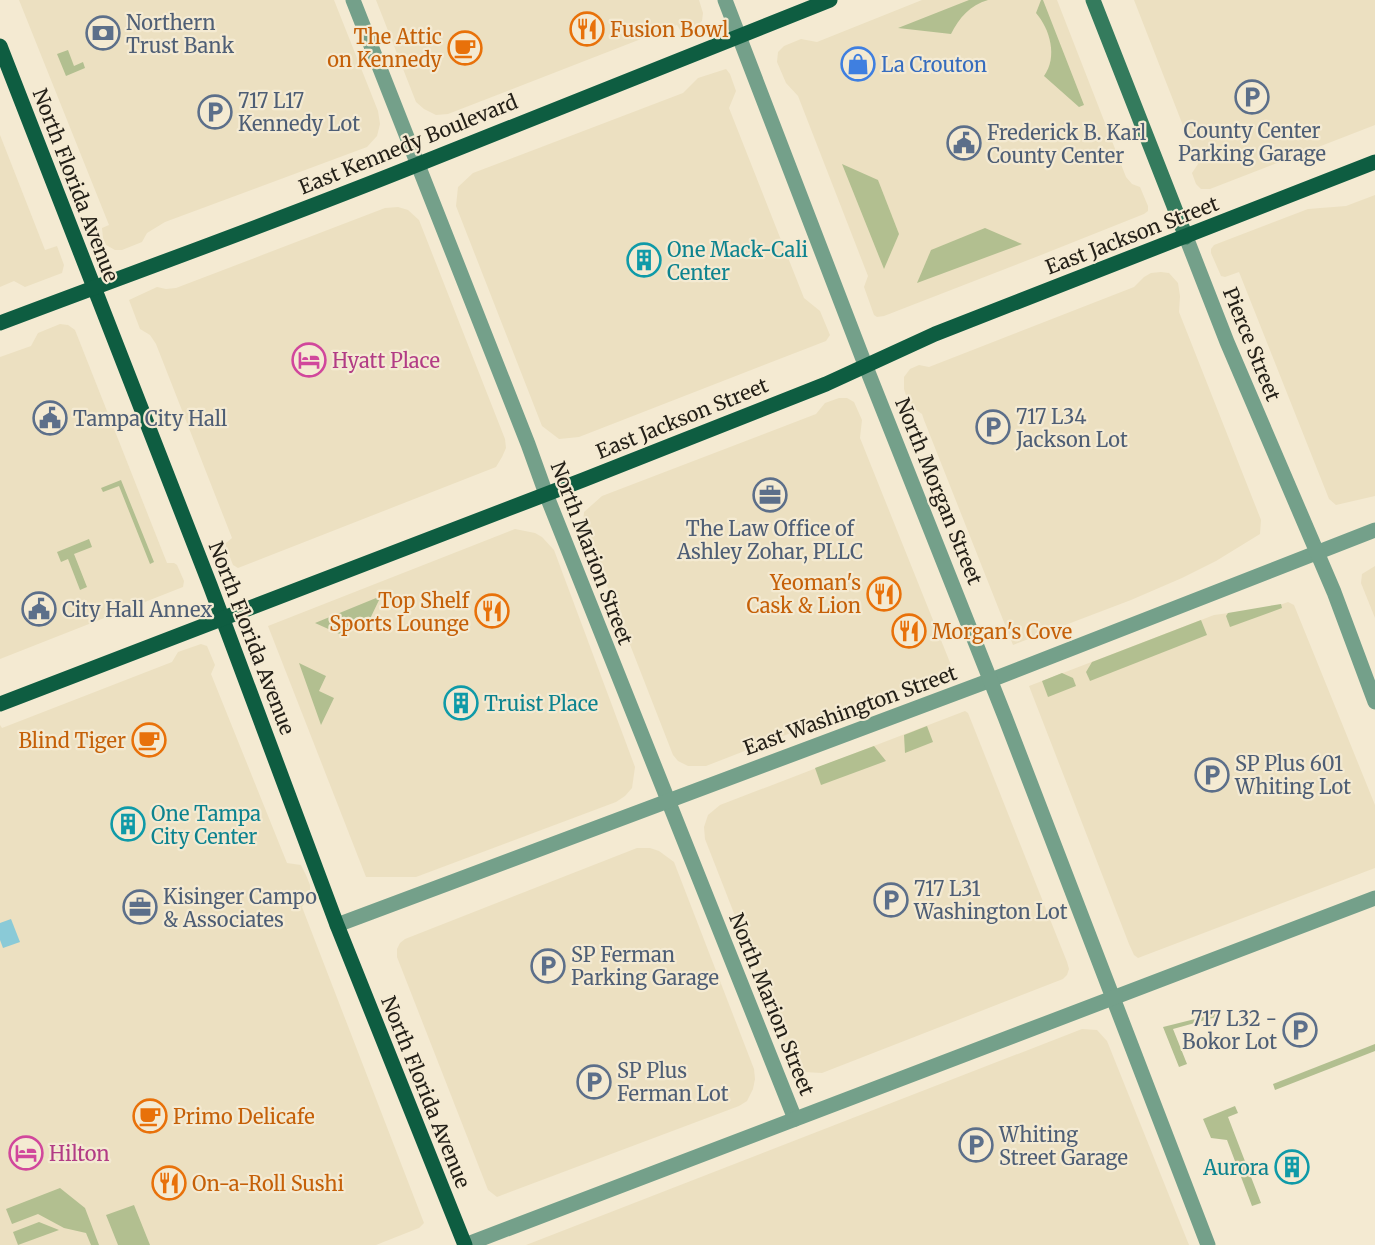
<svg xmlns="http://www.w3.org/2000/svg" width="1375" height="1245" font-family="Merriweather,serif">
	<rect width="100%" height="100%" fill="#f4ead2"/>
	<g fill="#ece0c1">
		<path d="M19,0H334L378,111L380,124L377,136L367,147L165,222L147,233L142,242L122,250H115L106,245L103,238L102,228L109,225Z"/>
		<path d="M376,0H699L703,13L702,21L694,29L682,33L677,25L448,114L436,115L424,109L416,102Z"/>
		<path d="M922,0H1057L1126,177L1132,184L1140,187L1148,206V211L1144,214L1041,255L884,316L877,317L874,315L864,287L868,276L798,96L786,83L777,62L778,52L784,46L801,39L817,42Z"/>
		<path d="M1134,0H1375V125L1210,189H1201L1196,184L1192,173L1198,164Z"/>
		<path d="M726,69L730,74L736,91L729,108L781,240L804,298L820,311L830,335L826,341L579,437L559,439L542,426L456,206L458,187L473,173L683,93L698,78Z"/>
		<path d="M0,135L45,250L57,246L64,265L62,273L25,287L14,281L0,287Z"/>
		<path d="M1375,195V496L1336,505L1329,499L1239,272L1225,277L1221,276L1211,253V249L1214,245L1308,209L1346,206Z"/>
		<path d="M398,207L408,210L419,220L505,439L506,448L502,457L496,467L238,568L233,565L226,547V543L232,538L156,344L150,335L140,329L129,300L157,287L166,289L176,288L385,208Z"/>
		<path d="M1161,272L1169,273L1178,283L1180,296L1179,312L1261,520L1260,534L1216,561L1182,578L1131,600L1013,645L924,420L922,414L909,405L904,389V377L910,369L919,365L929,367L1134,287L1144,277L1151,273Z"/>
		<path d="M60,324L68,325L75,330L167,563H174L177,565L184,581L183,587L0,659V357L31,346L38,333Z"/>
		<path d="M839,398H847L854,402L862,420L860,438L953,670L706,766H688L678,761L673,755L583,524L584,512L602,496L816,414L825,403Z"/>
		<path d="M515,529L535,533L542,537L554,550L635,767L632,788L625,796L616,802L416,877H366L268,626Z"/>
		<path d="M1375,566V618L1361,583L1362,574Z"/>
		<path d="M1288,602L1294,605L1375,805V868L1138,958L1134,955L1129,944L1029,686L1214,615L1274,607Z"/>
		<path d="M201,644L207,646L215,665L211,674L287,863L301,865L306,875L310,885V894L302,907L424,1223L419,1228L376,1245H0V725L2,728L172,662L178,652Z"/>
		<path d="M965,711L968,713L1067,962L1069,969L1067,975L1063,979L822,1073L803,1072L797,1068L792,1062L705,839L704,827L708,815L720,805Z"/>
		<path d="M637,848H650L659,851L674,862L754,1069L755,1079L753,1089L747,1101L739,1106L497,1197L488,1190L397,957V949L400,943L405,939Z"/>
		<path d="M1082,1029L1097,1030L1107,1041L1189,1245H526Z"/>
	</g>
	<g fill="#b2bf90">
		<path d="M969,0H988C970,5 959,18 951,34L898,28Z"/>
		<path d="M1041,0H1043L1084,105L1079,107L1044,76C1058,57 1050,29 1036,13Z"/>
		<path d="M68,50L74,66L83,62L85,68L66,76L57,54Z"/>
		<path d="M842,164L878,180L899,234L884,269Z"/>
		<path d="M985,228L1022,244L917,283L931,250Z"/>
		<path d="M121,480L154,562L150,564L119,486L103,492L101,488Z"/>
		<path d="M89,539L92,547L74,554L87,587L80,590L68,559L61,562L57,552Z"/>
		<path d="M381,596L367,625L352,619L344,636L315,623Z"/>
		<path d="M1281,604L1282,608L1230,627L1226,616L1228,613Z"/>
		<path d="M1201,620L1207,635L1090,681L1086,672L1092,662Z"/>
		<path d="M299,663L326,676L319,691L334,698L321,725Z"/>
		<path d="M1062,673L1073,678L1076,686L1048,697L1042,681Z"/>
		<path d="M927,726L933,742L905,753L904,735Z"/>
		<path d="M874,746L886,761L821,785L815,768Z"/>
		<path d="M1219,1013L1220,1016L1173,1029L1187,1064L1179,1067L1163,1027Z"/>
		<path d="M1375,1044V1051L1275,1090L1273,1084Z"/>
		<path d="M1235,1106L1238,1113L1228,1117L1261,1203L1252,1206L1227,1140L1211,1138L1203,1119Z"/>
		<path d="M60,1188L85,1208L99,1245H91L86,1233L64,1228L38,1214L12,1224L6,1209Z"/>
		<path d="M134,1205L150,1245H118L106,1215Z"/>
		<path d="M39,1222L59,1230L18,1245L13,1232Z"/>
	</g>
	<path fill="#8acad7" d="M11,919L20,942L3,948L0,940V923Z"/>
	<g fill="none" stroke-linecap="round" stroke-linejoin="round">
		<g stroke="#74a08a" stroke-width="15">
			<path d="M353,0L528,444L546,494L795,1119"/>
			<path d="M337,925L991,680L1375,530"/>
		</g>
		<g stroke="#74a08a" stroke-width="15">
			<path d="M725,0L866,367L1005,717L1208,1245"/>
			<path d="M1186,237L1227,342L1334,592L1375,702"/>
			<path d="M465,1245L1375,898"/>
		</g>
		<path stroke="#347b5d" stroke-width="15" d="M1093,0L1186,237"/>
		<g stroke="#0e5d41" stroke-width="15">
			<path d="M0,46L210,585L337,925L465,1245"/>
			<path d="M0,323C140,270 280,220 419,164C556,109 693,54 830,0"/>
			<path d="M0,704L583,480L826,384L935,334L1375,162"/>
		</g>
	</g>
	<defs>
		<symbol id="restaurant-ring" viewBox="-11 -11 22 22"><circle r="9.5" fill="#f4ead2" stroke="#e8710a" stroke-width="1.5"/><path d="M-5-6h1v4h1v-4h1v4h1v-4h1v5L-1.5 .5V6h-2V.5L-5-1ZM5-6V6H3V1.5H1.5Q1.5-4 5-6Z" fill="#e8710a"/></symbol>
		<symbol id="bank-ring" viewBox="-11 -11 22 22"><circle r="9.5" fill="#f4ead2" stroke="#5c6f8a" stroke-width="1.5"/><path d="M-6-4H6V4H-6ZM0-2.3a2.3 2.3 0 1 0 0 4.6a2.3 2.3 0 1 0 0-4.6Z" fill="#5c6f8a"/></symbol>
		<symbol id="cafe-ring" viewBox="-11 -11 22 22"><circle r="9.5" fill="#f4ead2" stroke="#e8710a" stroke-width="1.5"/><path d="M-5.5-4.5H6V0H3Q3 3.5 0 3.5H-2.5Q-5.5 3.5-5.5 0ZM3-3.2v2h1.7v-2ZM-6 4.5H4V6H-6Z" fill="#e8710a"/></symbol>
		<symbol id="shop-ring" viewBox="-11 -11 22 22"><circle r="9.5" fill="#f4ead2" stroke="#3f7fe0" stroke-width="1.5"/><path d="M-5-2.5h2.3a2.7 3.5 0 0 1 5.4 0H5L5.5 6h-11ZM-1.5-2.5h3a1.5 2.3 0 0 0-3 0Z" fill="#3f7fe0"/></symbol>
		<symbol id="parking-ring" viewBox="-11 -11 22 22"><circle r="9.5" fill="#f4ead2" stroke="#5c6f8a" stroke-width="1.5"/><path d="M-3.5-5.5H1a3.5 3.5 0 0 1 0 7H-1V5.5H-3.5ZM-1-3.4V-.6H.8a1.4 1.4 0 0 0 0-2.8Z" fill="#5c6f8a"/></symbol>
		<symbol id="civic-ring" viewBox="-11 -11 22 22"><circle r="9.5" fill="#f4ead2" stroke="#5c6f8a" stroke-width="1.5"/><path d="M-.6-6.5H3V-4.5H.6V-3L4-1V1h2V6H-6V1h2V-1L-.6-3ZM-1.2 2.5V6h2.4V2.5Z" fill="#5c6f8a"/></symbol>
		<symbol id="building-ring" viewBox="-11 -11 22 22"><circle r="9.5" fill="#f4ead2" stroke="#0f9aa8" stroke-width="1.5"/><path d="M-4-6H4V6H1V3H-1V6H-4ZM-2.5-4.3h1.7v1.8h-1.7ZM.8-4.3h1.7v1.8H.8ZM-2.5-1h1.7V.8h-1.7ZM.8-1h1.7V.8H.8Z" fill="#0f9aa8"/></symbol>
		<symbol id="hotel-ring" viewBox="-11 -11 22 22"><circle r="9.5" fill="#f4ead2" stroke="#d1479c" stroke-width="1.5"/><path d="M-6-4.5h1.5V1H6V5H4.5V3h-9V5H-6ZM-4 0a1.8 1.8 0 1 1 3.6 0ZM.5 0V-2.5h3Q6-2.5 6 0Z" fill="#d1479c"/></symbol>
		<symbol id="office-ring" viewBox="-11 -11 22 22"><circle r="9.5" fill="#f4ead2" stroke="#5c6f8a" stroke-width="1.5"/><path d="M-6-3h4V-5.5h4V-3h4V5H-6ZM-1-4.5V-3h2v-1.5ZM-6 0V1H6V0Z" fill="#5c6f8a"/></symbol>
	</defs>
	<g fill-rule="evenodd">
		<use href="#restaurant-ring" x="568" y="10" width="38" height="38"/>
		<use href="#bank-ring" x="84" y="14" width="38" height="38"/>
		<use href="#cafe-ring" x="446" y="29" width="38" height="38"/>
		<use href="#shop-ring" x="839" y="45" width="38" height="38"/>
		<use href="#parking-ring" x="1233" y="78" width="38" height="38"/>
		<use href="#parking-ring" x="196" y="93" width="38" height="38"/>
		<use href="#civic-ring" x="945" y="124" width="38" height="38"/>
		<use href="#building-ring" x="625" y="241" width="38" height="38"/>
		<use href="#hotel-ring" x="290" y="341" width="38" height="38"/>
		<use href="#civic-ring" x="31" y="399" width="38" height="38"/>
		<use href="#parking-ring" x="974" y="408" width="38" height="38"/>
		<use href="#office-ring" x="751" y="476" width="38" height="38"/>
		<use href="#restaurant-ring" x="865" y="575" width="38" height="38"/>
		<use href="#civic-ring" x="20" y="590" width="38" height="38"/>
		<use href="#restaurant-ring" x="473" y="592" width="38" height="38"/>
		<use href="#restaurant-ring" x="890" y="612" width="38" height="38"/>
		<use href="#building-ring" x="442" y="684" width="38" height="38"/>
		<use href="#cafe-ring" x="130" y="721" width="38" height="38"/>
		<use href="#parking-ring" x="1193" y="756" width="38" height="38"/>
		<use href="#building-ring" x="109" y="805" width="38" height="38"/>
		<use href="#parking-ring" x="872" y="881" width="38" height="38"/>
		<use href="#office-ring" x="121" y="888" width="38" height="38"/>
		<use href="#parking-ring" x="529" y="947" width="38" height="38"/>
		<use href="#parking-ring" x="1281" y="1011" width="38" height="38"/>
		<use href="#parking-ring" x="575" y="1063" width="38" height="38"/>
		<use href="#cafe-ring" x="131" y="1097" width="38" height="38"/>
		<use href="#parking-ring" x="957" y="1126" width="38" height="38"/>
		<use href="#hotel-ring" x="7" y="1134" width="38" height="38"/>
		<use href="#building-ring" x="1273" y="1148" width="38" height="38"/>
		<use href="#restaurant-ring" x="150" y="1164" width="38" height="38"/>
	</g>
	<g text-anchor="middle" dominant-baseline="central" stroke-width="4.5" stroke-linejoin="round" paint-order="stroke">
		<g font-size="20" fill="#4e5e75" stroke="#f4ead2" text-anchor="start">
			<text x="126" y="22">Northern<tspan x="126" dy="23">Trust Bank</tspan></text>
			<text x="238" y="100">717 L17<tspan x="238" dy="23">Kennedy Lot</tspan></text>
			<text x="1252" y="130" text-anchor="middle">County Center<tspan x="1252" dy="23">Parking Garage</tspan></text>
			<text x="987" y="132">Frederick B. Karl<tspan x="987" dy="23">County Center</tspan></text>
			<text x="1016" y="416">717 L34<tspan x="1016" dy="23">Jackson Lot</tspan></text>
			<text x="73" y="418">Tampa City Hall</text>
			<text x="770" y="528" text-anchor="middle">The Law Office of<tspan x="770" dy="23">Ashley Zohar, PLLC</tspan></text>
			<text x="62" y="609">City Hall Annex</text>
			<text x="1235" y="763">SP Plus 601<tspan x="1235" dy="23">Whiting Lot</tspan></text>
			<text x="914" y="888">717 L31<tspan x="914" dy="23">Washington Lot</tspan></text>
			<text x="163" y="896">Kisinger Campo<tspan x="163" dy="23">&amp; Associates</tspan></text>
			<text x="571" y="954">SP Ferman<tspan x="571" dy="23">Parking Garage</tspan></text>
			<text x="1277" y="1018" text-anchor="end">717 L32 -<tspan x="1277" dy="23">Bokor Lot</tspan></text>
			<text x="617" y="1070">SP Plus<tspan x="617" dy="23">Ferman Lot</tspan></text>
			<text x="999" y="1134">Whiting<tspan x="999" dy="23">Street Garage</tspan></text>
		</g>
		<g font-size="20" fill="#c56008" stroke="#f4ead2" text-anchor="start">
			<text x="610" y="29">Fusion Bowl</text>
			<text x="442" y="36" text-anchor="end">The Attic<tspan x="442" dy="23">on Kennedy</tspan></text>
			<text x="861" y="582" text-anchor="end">Yeoman's<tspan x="861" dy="23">Cask &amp; Lion</tspan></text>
			<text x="469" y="600" text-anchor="end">Top Shelf<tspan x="469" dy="23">Sports Lounge</tspan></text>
			<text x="932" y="631">Morgan's Cove</text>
			<text x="126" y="740" text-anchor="end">Blind Tiger</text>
			<text x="173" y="1116">Primo Delicafe</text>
			<text x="192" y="1183">On-a-Roll Sushi</text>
		</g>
		<g font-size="20" fill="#366cbe" stroke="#f4ead2" text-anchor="start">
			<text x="881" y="64">La Crouton</text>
		</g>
		<g font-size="20" fill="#242018" stroke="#f4ead2">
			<text transform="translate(408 144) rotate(-22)">East Kennedy Boulevard</text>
			<text transform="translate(76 185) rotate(69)">North Florida Avenue</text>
			<text transform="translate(1132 235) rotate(-21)">East Jackson Street</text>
			<text transform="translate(1252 344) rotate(68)">Pierce Street</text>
			<text transform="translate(682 418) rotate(-22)">East Jackson Street</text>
			<text transform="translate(939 491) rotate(68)">North Morgan Street</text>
			<text transform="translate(592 553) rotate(69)">North Marion Street</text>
			<text transform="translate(252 638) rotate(69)">North Florida Avenue</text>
			<text transform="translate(850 710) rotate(-20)">East Washington Street</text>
			<text transform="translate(772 1004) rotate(68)">North Marion Street</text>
			<text transform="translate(426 1092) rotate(68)">North Florida Avenue</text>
		</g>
		<g font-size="20" fill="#0d838f" stroke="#f4ead2" text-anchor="start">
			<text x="667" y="249">One Mack-Cali<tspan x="667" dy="23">Center</tspan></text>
			<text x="484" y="703">Truist Place</text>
			<text x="151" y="813">One Tampa<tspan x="151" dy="23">City Center</tspan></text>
			<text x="1269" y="1167" text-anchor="end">Aurora</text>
		</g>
		<g font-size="20" fill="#b23c85" stroke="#f4ead2" text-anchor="start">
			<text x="332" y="360">Hyatt Place</text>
			<text x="49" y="1153">Hilton</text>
		</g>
	</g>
</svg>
